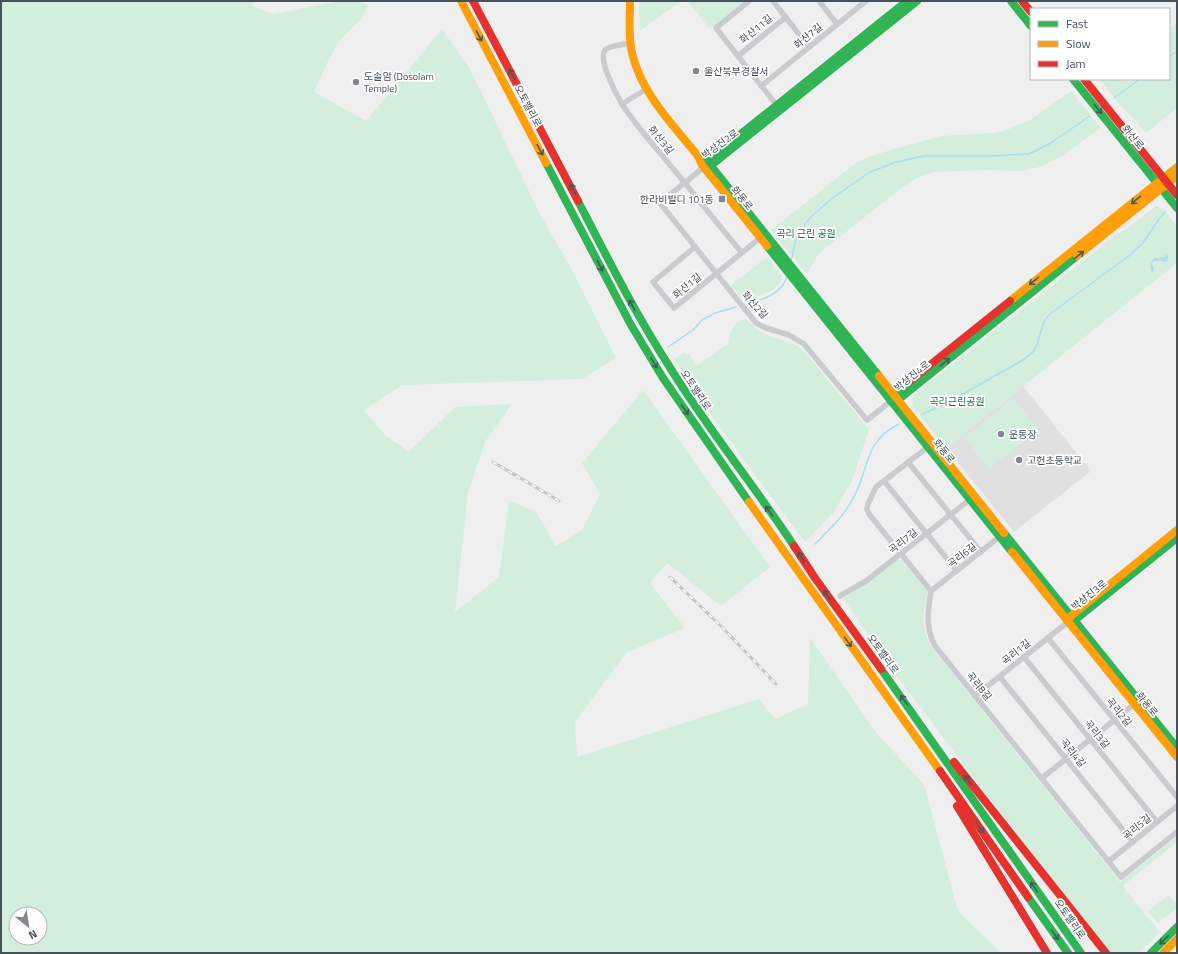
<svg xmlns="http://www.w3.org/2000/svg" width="1178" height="954" font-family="'Titillium Web','Noto Sans KR',sans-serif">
	<rect width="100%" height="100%" fill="#efefef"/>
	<path fill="#e1e0e1" d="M1023,386L1091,471L1014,532L946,448Z"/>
	<g fill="#d4eedd" fill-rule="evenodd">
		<path d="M1,1H253V6L273,14L340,1H359L368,5L361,19L339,41L326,65L314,92L366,121L442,29L470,69L540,214L572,270L616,358L582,379L402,385L364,410L385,435L409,452L455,407L512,404L485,442L468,492L455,612L499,577L509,500L536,512L556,546L582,530L600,494L582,463L643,390L770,567L721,606L667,563L650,583L685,628L627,652L575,722L577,757L759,699L775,719L808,704L810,638L878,735L924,784L958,911L1001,953H1ZM16,914H40V938H16Z"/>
		<path d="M639,1H744L710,29L689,3L681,1L640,31Z"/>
		<path d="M1177,23V108L1146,133C1131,115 1114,100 1101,81L1103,79H1169V29Z"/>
		<path d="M1071,91L1101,128L1060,157L1040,167L1019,171L986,170L934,172L919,177L904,186L818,254L807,274L771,230L856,163L870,156L941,136L994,133L1009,129L1030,120Z"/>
		<path d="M1156,206L1163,209L1177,226V263L946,448L912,406L913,396L1113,237L1128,228Z"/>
		<path d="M767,257L783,278C775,294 760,295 744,299L741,298L731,285Z"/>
		<path d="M745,319C752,322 755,330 763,333C776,340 787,339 801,348L869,429L853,479L834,512L805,542L713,418L674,359L683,353L690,355L696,366L729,343C729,332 734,322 745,319Z"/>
		<path d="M1013,398L1038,429L989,469L964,438Z"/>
		<path d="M897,560H902L927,590C928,596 926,600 925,606C922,620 924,632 931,646L1120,882L1177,837V842L1124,885V888L1160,932L1138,953H1110L993,803L895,674L843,598L867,584Z"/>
		<path d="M1169,895L1177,905V908L1158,923L1148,911Z"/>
	</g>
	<path fill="#aadeeb" d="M1166,255L1169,256L1166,261L1163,262L1160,259L1158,261H1153L1152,264L1154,270L1153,272L1151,271C1150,265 1151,262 1154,258L1165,257Z"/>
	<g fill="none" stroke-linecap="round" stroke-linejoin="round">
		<g stroke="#aadeeb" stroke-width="1.5">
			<path d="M1169,57L1177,51"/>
			<path d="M1114,98L1140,79"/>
			<path d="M791,261L796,239L806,223L812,216L831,199L870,172L896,162L924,156H988L1029,154L1049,144L1090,116"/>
			<path d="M749,304C764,299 783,293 787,276"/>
			<path d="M668,347L693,330L702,320L715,313L736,307"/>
			<path d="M922,414L943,405L1023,360C1027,357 1032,354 1035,349C1041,337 1040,324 1050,314L1130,255L1142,244L1159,219L1165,212"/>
			<path d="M815,544C828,531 842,518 851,502C871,470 861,443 899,424"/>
		</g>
		<g stroke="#c9cbce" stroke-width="5.5">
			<path d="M749,1L716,28L778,107"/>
			<path d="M773,1L809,47"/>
			<path d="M819,1L837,24"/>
			<path d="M631,43C625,44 608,46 605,50C598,60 616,94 622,104C634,123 650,141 665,159C691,190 716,222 742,253"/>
			<path d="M738,56L786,17"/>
			<path d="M761,86L866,1"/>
			<path d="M622,104L648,88"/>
			<path d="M704,167L660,203L756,323L766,328L789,335L804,344L867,420L891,401"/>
			<path d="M695,247L653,282L674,308L760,238"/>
			<path d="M928,447L876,487L868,504L867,509L869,514L931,591C928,611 925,627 935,646L1121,877L1177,832"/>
			<path d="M908,462L981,552"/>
			<path d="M884,481L957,571"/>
			<path d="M931,591L1003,534"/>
			<path d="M840,596L866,581L973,497"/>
			<path d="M1048,638L1177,797"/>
			<path d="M1024,657L1157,822"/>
			<path d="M1000,677L1133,842"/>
			<path d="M975,696L1068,622"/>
			<path d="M1042,778L1137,702"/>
			<path d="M1109,861L1177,806"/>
		</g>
		<g stroke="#30b455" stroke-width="8">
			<path d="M1011,1L1031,26"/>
			<path d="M1073,79L1177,208"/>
			<path d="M698,156L707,161L879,376"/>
			<path d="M546,163L631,325L663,378L749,502"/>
			<path d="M705,165L707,161L907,1"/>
			<path d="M707,167L710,166L917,1"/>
			<path d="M578,201C607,257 635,313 669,366C707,428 754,485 794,546"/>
			<path d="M767,246L1012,552"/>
			<path d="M910,381L893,394L891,401L898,400L1077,256"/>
			<path d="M1004,533L1177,748"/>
			<path d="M1071,621L1075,620L1177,538"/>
			<path d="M881,669L1081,953"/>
			<path d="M1028,897L1068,953"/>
			<path d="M1151,953L1177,927"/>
		</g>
		<g stroke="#ff9f0a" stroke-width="8">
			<path d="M461,1L546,163"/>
			<path d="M630,1C630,18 628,36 632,53C641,93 673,125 698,156L702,165L767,246"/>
			<path d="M1077,256L1177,176"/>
			<path d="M1010,301L1177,167"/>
			<path d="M879,376L1004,533"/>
			<path d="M749,502L940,771"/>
			<path d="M1012,552L1177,757"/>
			<path d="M1069,620L1071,616L1177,530"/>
			<path d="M1163,953L1177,939"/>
		</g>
		<g stroke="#e5322d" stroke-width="8">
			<path d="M473,1L578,201"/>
			<path d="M1022,1L1031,12"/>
			<path d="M1084,79L1177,195"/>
			<path d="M910,381L1010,301"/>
			<path d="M794,546L815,578L881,669"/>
			<path d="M954,762L1106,953"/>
			<path d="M940,771L1028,897"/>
			<path d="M957,806L1047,953"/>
		</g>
		<defs>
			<g id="rail">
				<path d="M493,462L559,501"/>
				<path d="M670,577L722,627L776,684"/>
			</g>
		</defs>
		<use href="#rail" stroke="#c4c5c8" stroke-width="3"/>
		<use href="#rail" stroke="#fff" stroke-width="1.5" stroke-dasharray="4.5" stroke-linecap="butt"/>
	</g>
	<defs><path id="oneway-shaft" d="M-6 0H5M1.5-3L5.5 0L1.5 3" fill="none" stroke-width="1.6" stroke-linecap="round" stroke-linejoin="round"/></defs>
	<g stroke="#455b5a">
		<use href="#oneway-shaft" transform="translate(479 36) rotate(62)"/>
		<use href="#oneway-shaft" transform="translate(512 74) rotate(-118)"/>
		<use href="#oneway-shaft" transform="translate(1098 109) rotate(51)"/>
		<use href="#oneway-shaft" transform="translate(540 150) rotate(62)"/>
		<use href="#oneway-shaft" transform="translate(573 189) rotate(-117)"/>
		<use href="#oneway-shaft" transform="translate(1136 200) rotate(141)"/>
		<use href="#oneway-shaft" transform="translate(1079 255) rotate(-39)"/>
		<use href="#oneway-shaft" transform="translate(600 266) rotate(63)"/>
		<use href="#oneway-shaft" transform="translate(1034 281) rotate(141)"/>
		<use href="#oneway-shaft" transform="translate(632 305) rotate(-118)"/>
		<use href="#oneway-shaft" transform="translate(945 362) rotate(-39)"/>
		<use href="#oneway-shaft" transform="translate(654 363) rotate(59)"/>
		<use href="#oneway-shaft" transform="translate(685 410) rotate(56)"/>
		<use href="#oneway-shaft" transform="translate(769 511) rotate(-126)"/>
		<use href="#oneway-shaft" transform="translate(801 557) rotate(-123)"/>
		<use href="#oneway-shaft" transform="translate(827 595) rotate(-126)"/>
		<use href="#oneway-shaft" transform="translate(848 642) rotate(55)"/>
		<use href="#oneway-shaft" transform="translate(904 700) rotate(-126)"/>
		<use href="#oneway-shaft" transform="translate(968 780) rotate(-128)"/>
		<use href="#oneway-shaft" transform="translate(980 828) rotate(55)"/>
		<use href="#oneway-shaft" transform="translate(1034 887) rotate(-125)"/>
		<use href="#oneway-shaft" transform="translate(1055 935) rotate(55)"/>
		<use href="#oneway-shaft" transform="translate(1164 940) rotate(135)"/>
	</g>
	<g fill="#82888f" stroke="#fff" stroke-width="1.5">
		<circle cx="696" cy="71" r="4"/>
		<circle cx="356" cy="82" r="4"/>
		<rect x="718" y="195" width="8" height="8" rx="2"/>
		<circle cx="1001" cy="434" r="4"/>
		<circle cx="1019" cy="460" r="4"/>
	</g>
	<g text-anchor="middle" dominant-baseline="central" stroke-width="3.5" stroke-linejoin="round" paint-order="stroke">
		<g font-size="10" fill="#47515b" stroke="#fff">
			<text transform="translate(756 29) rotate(-39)">화산11길</text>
			<text transform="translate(808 36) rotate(-39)">화산7길</text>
			<text transform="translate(528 106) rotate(62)">오토밸리로</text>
			<text transform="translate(1133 137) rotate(51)">화산로</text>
			<text transform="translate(661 140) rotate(51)">화산3길</text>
			<text transform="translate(720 144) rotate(-36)">박상진2로</text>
			<text transform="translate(742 198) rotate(51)">화동로</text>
			<text transform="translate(687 286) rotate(-39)">화산1길</text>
			<text transform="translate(755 305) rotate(48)">화산2길</text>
			<text transform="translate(912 376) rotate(-39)">박상진4로</text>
			<text transform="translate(696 390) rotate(56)">오토밸리로</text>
			<text transform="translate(944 451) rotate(51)">화동로</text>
			<text transform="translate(903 541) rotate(-38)">곡리7길</text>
			<text transform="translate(962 555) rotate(-38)">곡리6길</text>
			<text transform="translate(1089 595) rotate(-39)">박상진3로</text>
			<text transform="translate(1016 652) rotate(-39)">곡리1길</text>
			<text transform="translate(883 654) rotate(54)">오토밸리로</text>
			<text transform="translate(979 686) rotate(51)">곡리8길</text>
			<text transform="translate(1147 704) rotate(51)">화동로</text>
			<text transform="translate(1119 712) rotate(51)">곡리2길</text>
			<text transform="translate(1097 734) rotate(51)">곡리3길</text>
			<text transform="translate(1073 753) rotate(51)">곡리4길</text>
			<text transform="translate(1137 827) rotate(-39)">곡리5길</text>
			<text transform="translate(1070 919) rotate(55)">오토밸리로</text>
		</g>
		<g font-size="10" fill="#47515b" stroke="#fff" text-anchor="start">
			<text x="704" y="71">울산북부경찰서</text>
			<text x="364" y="76">도솔암 (Dosolam<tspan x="364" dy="12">Temple)</tspan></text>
			<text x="714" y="199" text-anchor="end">한라비발디 101동</text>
			<text x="1009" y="434">운동장</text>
			<text x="1027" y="460">고헌초등학교</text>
		</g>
		<g font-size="10" fill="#1a7949" stroke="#fff">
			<text x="806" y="233">곡리 근린 공원</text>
			<text x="957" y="401">곡리근린공원</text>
		</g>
	</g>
	<rect width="1178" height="954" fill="none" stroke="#47515b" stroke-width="4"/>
	<rect x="1030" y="8" width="140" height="72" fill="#ffffff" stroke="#b5b9bd"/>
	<rect x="1038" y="21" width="20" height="6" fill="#30b455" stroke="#b5b9bd"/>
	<text x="1066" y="28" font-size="12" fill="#47515b">Fast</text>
	<rect x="1038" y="41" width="20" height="6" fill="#ff9f0a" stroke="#b5b9bd"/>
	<text x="1066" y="48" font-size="12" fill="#47515b">Slow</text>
	<rect x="1038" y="61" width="20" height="6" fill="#e5322d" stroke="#b5b9bd"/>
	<text x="1066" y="68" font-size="12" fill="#47515b">Jam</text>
	<g transform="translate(28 926) rotate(150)"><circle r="19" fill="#ffffff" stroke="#b5b9bd"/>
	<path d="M0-3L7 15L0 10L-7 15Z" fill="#82888f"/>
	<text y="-6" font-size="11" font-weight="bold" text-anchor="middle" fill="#47515b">N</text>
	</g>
</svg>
